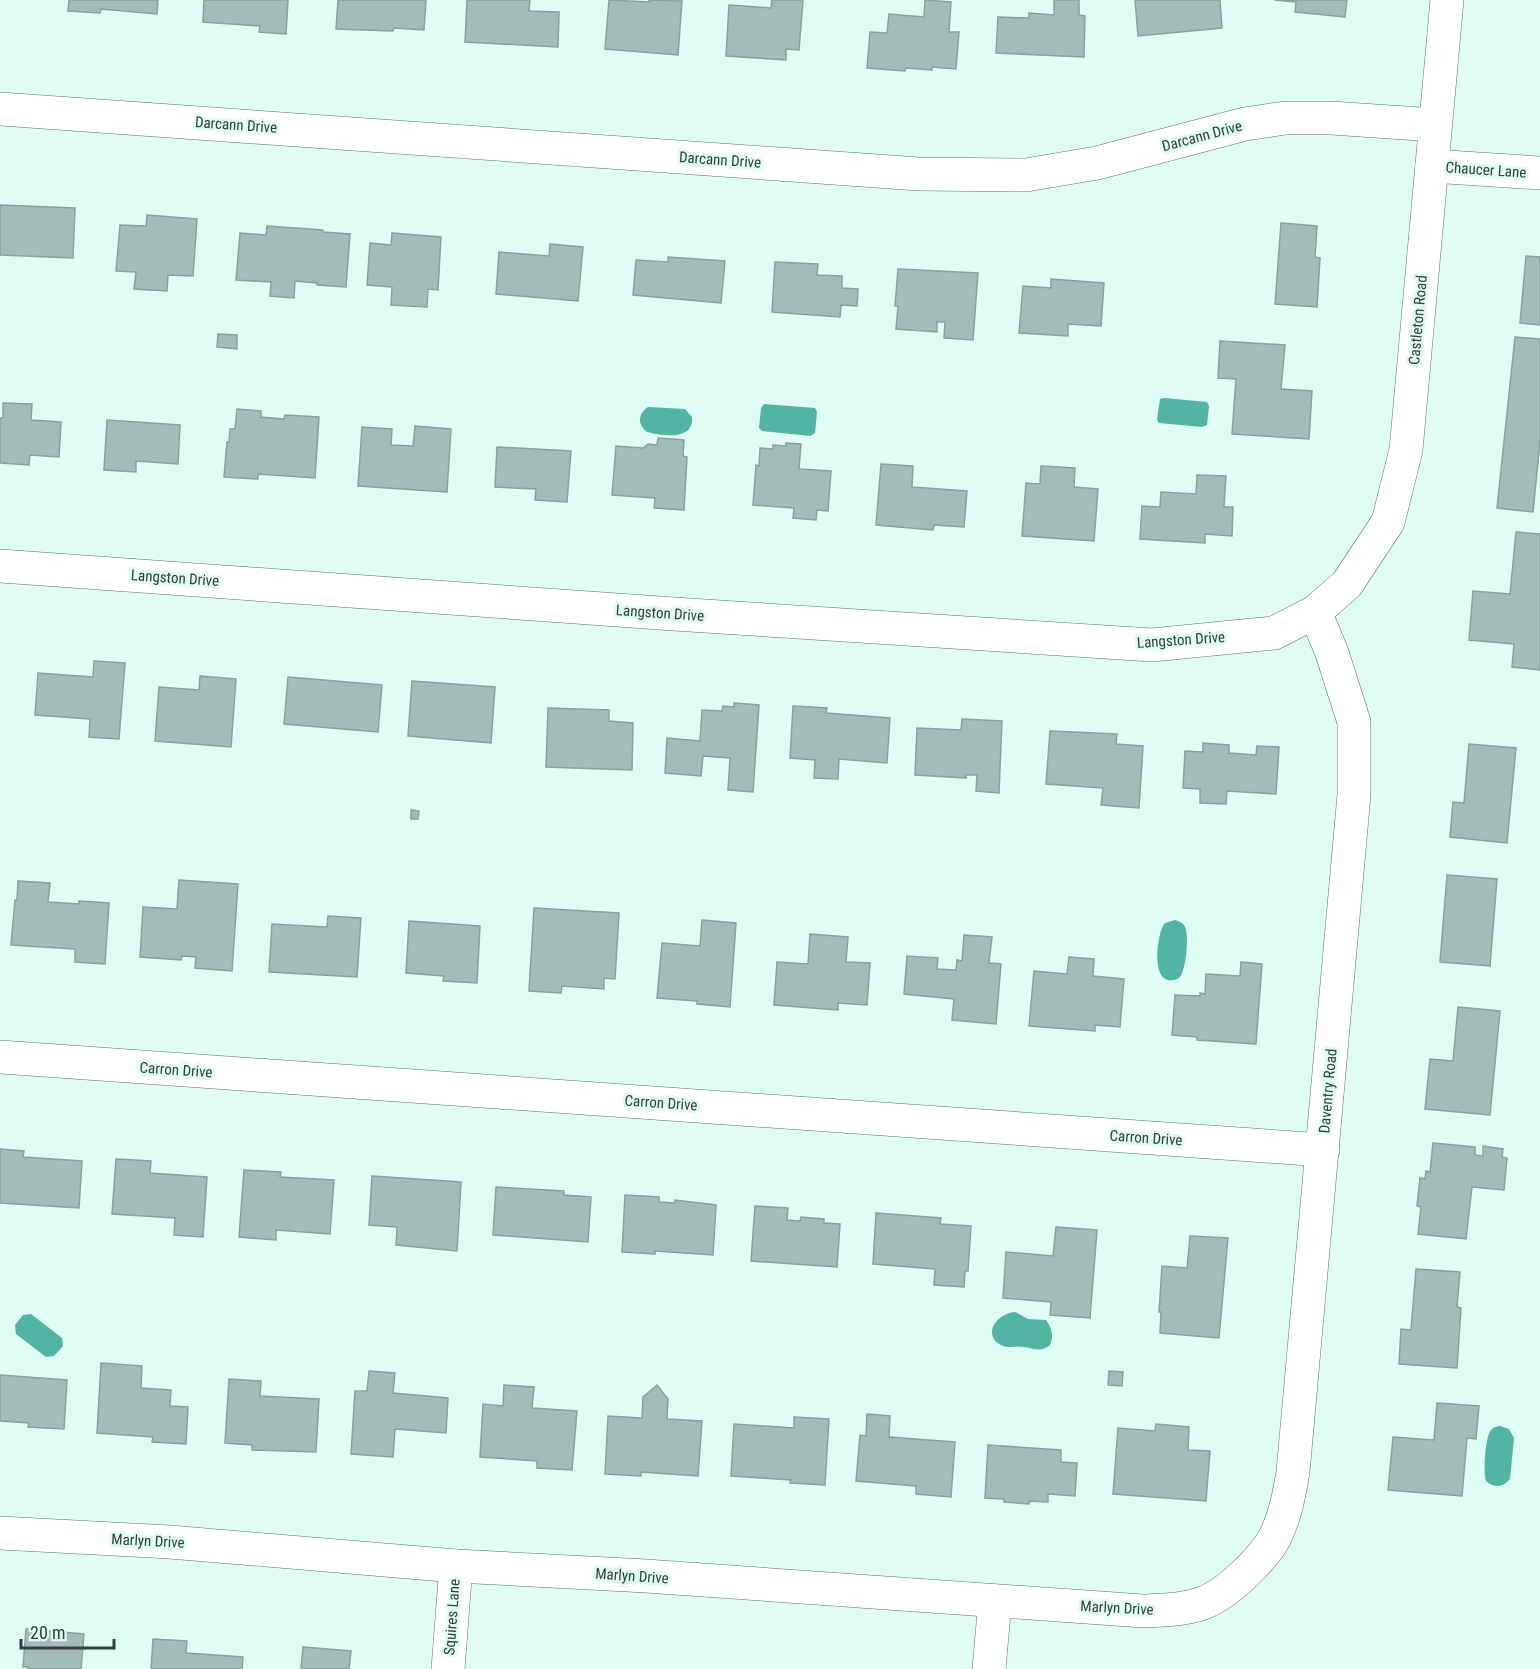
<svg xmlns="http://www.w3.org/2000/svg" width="1540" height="1669" font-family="'Roboto Condensed',sans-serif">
	<rect width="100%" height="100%" fill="#dffcf5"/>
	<g fill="#52b4a3">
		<path d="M1164,398L1207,402L1209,406L1207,425L1202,427L1159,423L1157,420L1160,399Z"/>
		<path d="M764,404L815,408L817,412L815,433L810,436L762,431L759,428L761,408Z"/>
		<path d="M648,407L685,409L692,417C694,441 662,436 647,432C637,424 638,414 648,407Z"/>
		<path d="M1175,920C1178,921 1181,922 1184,925C1190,933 1186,972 1179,978C1149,993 1156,933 1165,923Z"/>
		<path d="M1015,1312L1028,1319L1046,1320C1052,1328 1054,1336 1050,1345C1040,1353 1034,1348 1023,1347C1016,1346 1010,1348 1003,1346C982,1338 994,1314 1015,1312Z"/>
		<path d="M31,1314L62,1338L63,1346L54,1356L46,1357L16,1334L15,1325L23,1315Z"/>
		<path d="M1500,1426L1509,1429L1514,1438L1510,1479C1503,1488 1494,1488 1486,1481C1483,1472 1485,1437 1491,1430C1494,1427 1495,1427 1500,1426Z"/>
	</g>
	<g fill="#a2bdb7" stroke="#87a29c" stroke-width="1.5">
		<path d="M69,0H158L157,14L101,9L100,13L68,11Z"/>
		<path d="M204,0H288L286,34L259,32L260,26L203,22Z"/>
		<path d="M338,0H426L424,30L394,28L393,31L336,29Z"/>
		<path d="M467,0H530L529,11L559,12L558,47L465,42Z"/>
		<path d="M609,0L649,2V0L682,1L678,55L605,49Z"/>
		<path d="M772,0H803L799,50L786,49V60L726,56L729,5L771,8Z"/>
		<path d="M925,0L951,2L949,32H959L956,69L932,67V70L906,68L905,71L867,68L870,32L887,33L889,14L924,17Z"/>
		<path d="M1054,0H1079V15L1085,16L1084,57L996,53L998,17L1029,18V13L1054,15Z"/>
		<path d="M1135,0H1220L1222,28L1138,36Z"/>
		<path d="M1274,0H1347L1345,17L1295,12L1296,2Z"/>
		<path d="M0,205L75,208L73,258L0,255Z"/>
		<path d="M147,215L197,219L193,276L168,275L167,291L134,289L136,272L116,271L120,225L146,226Z"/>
		<path d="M1281,223L1317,226L1315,257L1320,258L1317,307L1275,304Z"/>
		<path d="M267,226L323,230V232L350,234L346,287L317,285V283L295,281L294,298L270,296L271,282L236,280L240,233L266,235Z"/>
		<path d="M392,233L441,237L438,290L428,289L427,307L391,305L392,287L367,285L370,243L391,245Z"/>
		<path d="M550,244L583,247L578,301L496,294L499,252L549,256Z"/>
		<path d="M1526,256L1540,257V325L1520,323Z"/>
		<path d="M668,257L725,261L721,303L633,295L636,260L668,262Z"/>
		<path d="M775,262L818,264L817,275L842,276V288L858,289L857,306L841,305L840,317L772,312Z"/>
		<path d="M898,269L978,273L973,340L944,338L945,322H937V332L896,329L898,306H895Z"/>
		<path d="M1051,279L1104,283L1101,326L1068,324V336L1019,333L1023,286L1051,288Z"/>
		<path d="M218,334L237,335V349L217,347Z"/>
		<path d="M1515,337L1540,339V442L1533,512L1497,508Z"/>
		<path d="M1220,341L1285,345L1281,389L1312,391L1309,439L1232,434L1236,379L1218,378Z"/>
		<path d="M3,403L32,404L31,420L61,422L59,457L30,455L29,465L0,463V418H3Z"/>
		<path d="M237,409L261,411V417L284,419L285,415L319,417L315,478L258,474V479L224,477L227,442H229L230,429H235Z"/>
		<path d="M107,420L180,425L178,464L136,461V472L104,470Z"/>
		<path d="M415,426L451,429L447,492L358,486L362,427L392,429L391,445L413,446Z"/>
		<path d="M658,438L684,440L683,456L687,457L684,510L654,508L655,498L612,495L616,446L643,448L648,444L657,445Z"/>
		<path d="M786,443L801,444L799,469L831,471L828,511L817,510L816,520L793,518L794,508L753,505L756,465L759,466L760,448L773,449V445L786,446Z"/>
		<path d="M497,447L571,451L567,502L535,500L536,489L495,487Z"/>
		<path d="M881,464L913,466L912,487L967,491L964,527L934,525L933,530L876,525Z"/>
		<path d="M1041,466L1075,468L1074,487L1098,489L1094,541L1022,536L1026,483L1040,484Z"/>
		<path d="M1197,475L1226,476L1224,507H1233L1232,536L1205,534V543L1140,539L1142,506L1160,507L1161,492L1196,494Z"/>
		<path d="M1516,532L1540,534V670L1512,667L1514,644L1469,640L1473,591L1510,594Z"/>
		<path d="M94,661L125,663L119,739L89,737L90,719L35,715L38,673L93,677Z"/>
		<path d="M200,676L236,679L231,747L155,741L159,687L199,690Z"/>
		<path d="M288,677L382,685L378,732L284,724Z"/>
		<path d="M412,681L495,687L491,743L408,736Z"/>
		<path d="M734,703L759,705L753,792L728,790L730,758L703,756L701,776L665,773L667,738L700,741L702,710L722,711L723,706L734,707Z"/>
		<path d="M793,706L827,708L826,713L890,718L887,763L839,759L838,779L814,778L815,760L790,758Z"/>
		<path d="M548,708L609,710V721L633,723L632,770L546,767Z"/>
		<path d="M962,719L1002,721L999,793L976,791L977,775H966V778L915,775L917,728L961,730Z"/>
		<path d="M1050,731L1117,734L1116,744L1143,746L1139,808L1101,805L1103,788L1046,784Z"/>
		<path d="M1203,743L1229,745V753L1256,755L1257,746L1279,747L1276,794L1227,791L1226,804L1200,803V789L1183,788L1185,751L1203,752Z"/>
		<path d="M1469,744L1516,748L1507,843L1450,837L1453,802L1464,803Z"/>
		<path d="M411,810L419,811L418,819H411Z"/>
		<path d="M1447,875L1497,879L1490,966L1440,962Z"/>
		<path d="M179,880L238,884L232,971L195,968L196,957L182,956L181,960L140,957L143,907L177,909Z"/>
		<path d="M18,881L50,883L48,902L79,904V901L109,903L105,964L75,962V949L11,945L15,900H17Z"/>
		<path d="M534,908L619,913L615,979L604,978V989L562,986L561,993L529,991Z"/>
		<path d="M328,916L361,918L357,977L269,972L272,924L327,927Z"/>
		<path d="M702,920L736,923L730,1007L697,1004V1001L657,998L662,943L700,946Z"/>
		<path d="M409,921L480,926L477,983L443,981L444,976L406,973Z"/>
		<path d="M810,934L848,937L846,962L870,963L867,1005L838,1003V1010L774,1005L777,962L808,964Z"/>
		<path d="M964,935L992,937L989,963L1001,964L996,1024L952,1020L954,999L904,994L907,956L938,958L937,969L956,970L957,960L962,961Z"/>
		<path d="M1069,957L1094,959L1093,976L1124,979L1120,1027L1095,1025V1031L1029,1026L1034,971L1067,974Z"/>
		<path d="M1241,962L1262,964L1256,1044L1197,1040V1037L1172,1035L1175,995L1200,996V993L1205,994L1206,974L1240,976Z"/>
		<path d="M1458,1007L1500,1011L1490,1115L1425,1109L1430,1059L1453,1061Z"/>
		<path d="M1433,1143L1475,1147V1155L1483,1156V1146L1503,1149L1502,1157L1507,1158L1504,1190L1472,1187L1466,1239L1418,1234L1421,1207L1417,1206L1420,1178L1425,1179L1426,1171L1430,1172Z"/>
		<path d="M0,1149L24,1151L23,1157L82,1161L79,1208L0,1203Z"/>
		<path d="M116,1159L151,1161L150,1173L207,1177L203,1237L174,1235L175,1218L112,1214Z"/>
		<path d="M244,1170L281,1172L280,1177L334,1180L330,1234L276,1230V1240L239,1237Z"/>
		<path d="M372,1176L461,1182L457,1251L396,1245L397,1227L369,1225Z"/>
		<path d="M496,1187L564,1191V1195L591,1197L588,1242L493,1235Z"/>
		<path d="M625,1195L659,1197V1202L675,1203V1200L716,1205L713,1255L655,1251V1254L622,1252Z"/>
		<path d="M755,1206L788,1208L787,1220L800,1221L801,1217L824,1219V1223L840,1224L837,1267L751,1261Z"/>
		<path d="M876,1213L941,1218L940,1224L971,1226L968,1271H965L964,1287L934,1285L935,1269L873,1264Z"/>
		<path d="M1056,1227L1097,1230L1090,1318L1050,1315L1051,1302L1003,1298L1006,1252L1053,1256Z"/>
		<path d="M1190,1236L1228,1238L1219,1338L1160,1333L1161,1312H1159L1162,1266L1187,1268Z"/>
		<path d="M1416,1269L1460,1272L1457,1307L1461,1308L1457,1368L1399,1364L1401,1329L1411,1330Z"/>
		<path d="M101,1363L142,1366L141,1388L171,1390L170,1406L188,1407L186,1444L152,1442L153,1437L97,1433Z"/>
		<path d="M369,1371L395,1373L393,1393L448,1398L446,1433L395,1429L393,1457L351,1454L355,1391H367Z"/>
		<path d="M1109,1371L1123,1372L1122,1386L1108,1385Z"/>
		<path d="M0,1375L67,1380L64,1429L28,1427L29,1423L0,1421Z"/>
		<path d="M229,1379L261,1381L260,1396L319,1399L316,1452L252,1450V1445L225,1443Z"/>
		<path d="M504,1385L534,1387L532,1408L577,1411L572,1470L537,1468V1461L480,1457L483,1404L503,1406Z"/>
		<path d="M657,1385L668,1399L667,1419L702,1421L698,1476L641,1472V1476L605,1474L608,1416L642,1418L643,1397Z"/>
		<path d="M1437,1403L1479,1406L1476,1439L1467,1438L1462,1496L1388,1490L1393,1437L1434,1440Z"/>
		<path d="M867,1414L890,1416L889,1437L955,1442L951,1497L916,1494V1486L856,1481L860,1435L866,1436Z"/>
		<path d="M794,1417L829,1419L825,1485L790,1483L791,1480L731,1476L734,1424L794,1428Z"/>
		<path d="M1156,1424L1189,1427L1188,1450L1210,1451L1206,1501L1113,1494L1118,1428L1155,1431Z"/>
		<path d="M988,1445L1061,1450V1462L1077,1463L1075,1496L1048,1494V1502L1029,1501V1504L1004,1502V1499L985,1498Z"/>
		<path d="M26,1629L84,1634L81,1669H28V1667H23Z"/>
		<path d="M153,1639L187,1641L186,1653L243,1657L242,1669H151Z"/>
		<path d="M303,1647L351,1651L349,1669H301Z"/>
	</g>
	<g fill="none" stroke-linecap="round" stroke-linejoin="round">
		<defs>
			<g id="minor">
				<path d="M0,109L919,174L1026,175L1097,163L1245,124L1285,118H1331L1435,125"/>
				<path d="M1432,166L1540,173"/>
				<path d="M0,566L674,614L1152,645L1274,633L1315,612L1347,584L1388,522L1406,450L1447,0"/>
				<path d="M0,1057L1323,1150"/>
				<path d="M0,1533L170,1542L456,1566L646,1576L1143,1611C1163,1610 1184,1610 1203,1603C1227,1594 1261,1561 1274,1539C1285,1518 1289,1495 1293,1472L1354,795V722L1332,653L1315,612"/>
				<path d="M448,1669L456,1566"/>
				<path d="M989,1669L995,1601"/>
			</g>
		</defs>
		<use href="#minor" stroke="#58726c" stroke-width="34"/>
		<use href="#minor" stroke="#fff" stroke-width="33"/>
	</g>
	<g text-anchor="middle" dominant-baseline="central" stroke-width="6" stroke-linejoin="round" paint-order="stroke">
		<g font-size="15" fill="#323e3b" stroke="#dffcf5">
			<text transform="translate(236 125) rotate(4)">Darcann Drive</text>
			<text transform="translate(1202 136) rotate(-15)">Darcann Drive</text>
			<text transform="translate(720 160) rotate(4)">Darcann Drive</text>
			<text transform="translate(1486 170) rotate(4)">Chaucer Lane</text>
			<text transform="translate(1418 320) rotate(-85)">Castleton Road</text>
			<text transform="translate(175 578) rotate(4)">Langston Drive</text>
			<text transform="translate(660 613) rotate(4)">Langston Drive</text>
			<text transform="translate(1181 640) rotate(-4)">Langston Drive</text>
			<text transform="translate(176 1070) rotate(4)">Carron Drive</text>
			<text transform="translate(1328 1091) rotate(-85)">Daventry Road</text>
			<text transform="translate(661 1103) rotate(4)">Carron Drive</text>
			<text transform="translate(1146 1138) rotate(4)">Carron Drive</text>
			<text transform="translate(148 1541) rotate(3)">Marlyn Drive</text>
			<text transform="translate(632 1576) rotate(4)">Marlyn Drive</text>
			<text transform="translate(1117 1608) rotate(3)">Marlyn Drive</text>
			<text transform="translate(452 1617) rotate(-86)">Squires Lane</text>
		</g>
	</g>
	<path d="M21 1639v9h93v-9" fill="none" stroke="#323e3b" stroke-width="3"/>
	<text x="30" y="1639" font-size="18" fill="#323e3b" stroke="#dffcf5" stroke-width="4.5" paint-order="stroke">20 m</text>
</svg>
